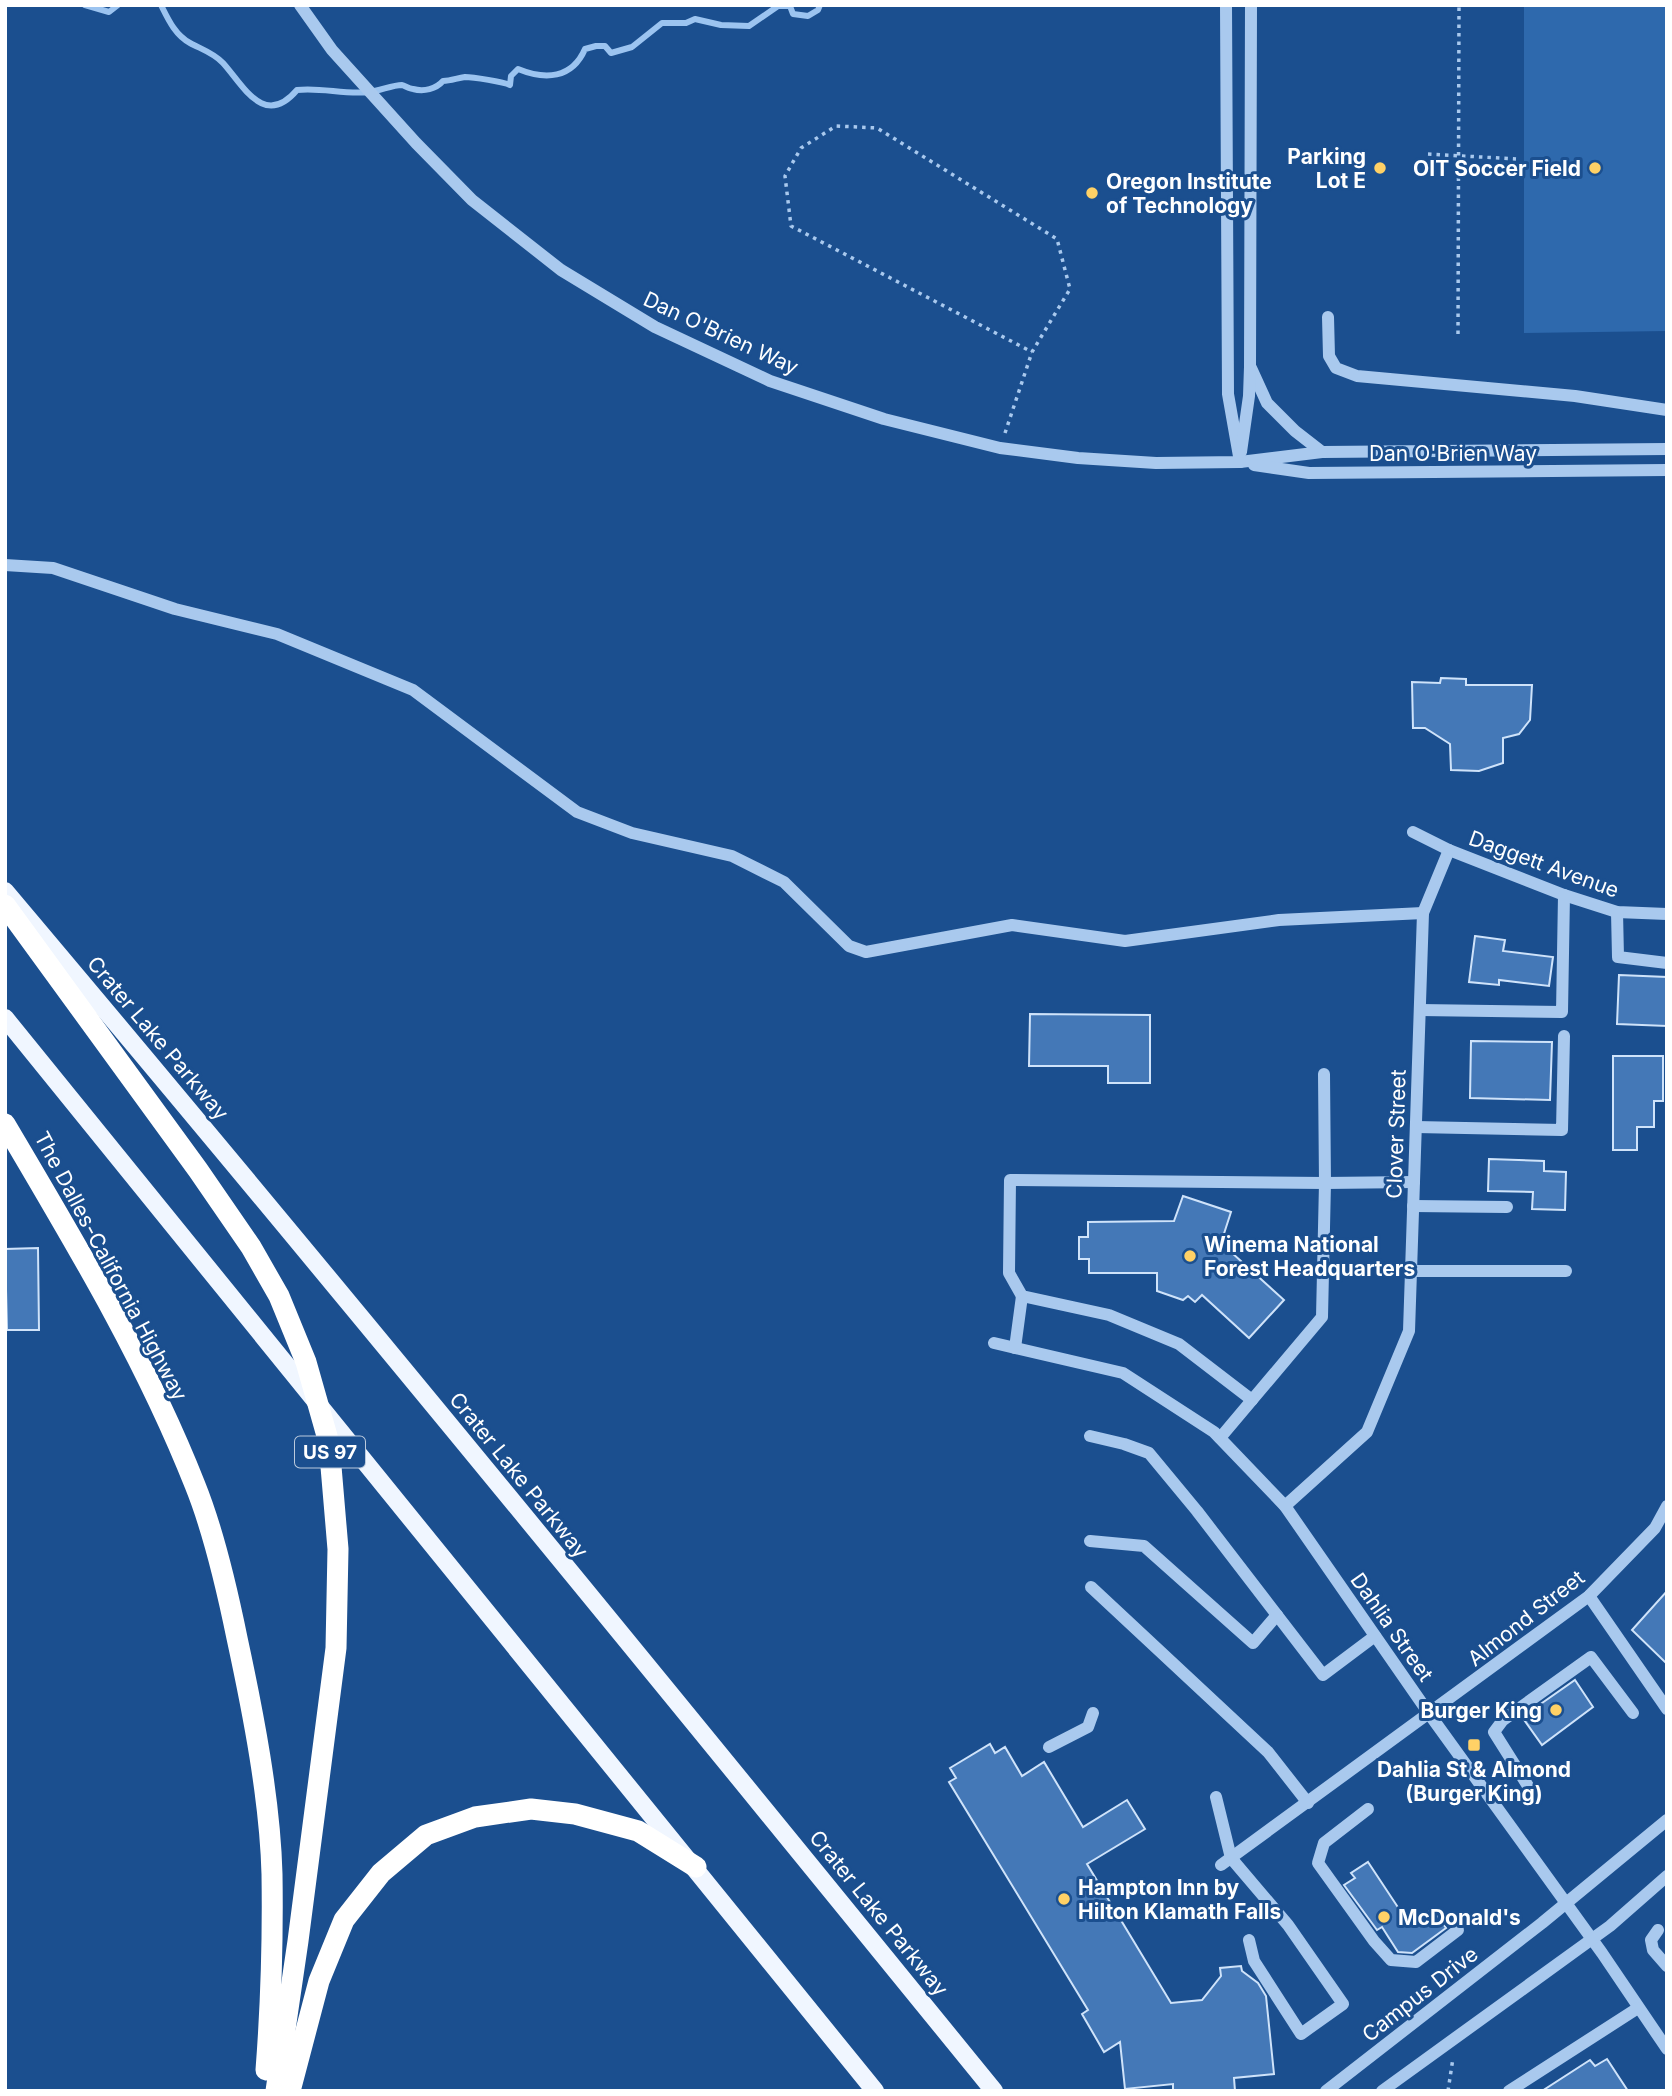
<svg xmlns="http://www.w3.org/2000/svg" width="1672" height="2096" font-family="Inter,sans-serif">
	<rect width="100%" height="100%" fill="#1b4f8f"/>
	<path fill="#2e69ad" d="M1524,5H1667V331L1524,333Z"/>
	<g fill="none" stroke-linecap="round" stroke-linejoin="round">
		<g stroke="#9cc4f0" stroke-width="6">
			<path d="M85,5L109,12L118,5"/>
			<path d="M161,5C168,19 175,35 190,43C201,49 214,53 223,63C243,85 264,129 297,90C321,87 345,95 369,92C380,91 392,85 402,85C405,86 410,89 413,89C424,92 436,89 443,81C451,81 457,78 465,77C473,77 504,82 510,85L511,76L518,69C545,80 572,79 585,49L596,46H605L611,53L632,47L662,23H686L695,19L721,25L749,26L778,6H790L793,14L808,16L818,10L820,5"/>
		</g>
	</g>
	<g fill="#4478b7" stroke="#cfe3fa" stroke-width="2">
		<path d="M1441,678L1466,679V685H1532L1530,720L1519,734L1503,738V763L1479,771L1451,770L1450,744L1425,728H1413L1412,682L1440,683Z"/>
		<path d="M1475,936L1505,940L1503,951L1553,957L1549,986L1499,980V985L1469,982Z"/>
		<path d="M1619,975L1667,977V1026L1617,1024Z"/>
		<path d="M1030,1014L1150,1015V1083H1108V1066H1029Z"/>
		<path d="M1471,1041L1552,1042L1550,1100L1470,1098Z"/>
		<path d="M1613,1056H1663V1101H1654V1127H1637V1150H1613Z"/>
		<path d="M1489,1159L1544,1161V1171L1566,1172L1565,1210L1532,1209L1533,1192L1488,1191Z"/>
		<path d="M1183,1196L1231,1212L1221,1243L1284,1300L1249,1338L1202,1295L1195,1302L1188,1296L1183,1300L1157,1291V1273H1089V1259H1079V1237H1088V1222L1174,1221Z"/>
		<path d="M38,1248L39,1330H7L5,1249Z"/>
		<path d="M1667,1591V1664L1632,1630Z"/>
		<path d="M1575,1680L1593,1707L1542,1745L1522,1717Z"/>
		<path d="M990,1744L995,1753L1005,1747L1022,1776L1044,1762L1083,1827L1127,1800L1145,1829L1087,1864L1171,2003L1202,2000L1221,1976L1220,1968L1241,1966L1242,1971L1258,1983L1266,1996L1274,2074L1234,2078L1235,2091H1173V2084L1125,2089L1120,2042L1104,2052L1082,2014L1088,2010L949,1782L956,1778L950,1768Z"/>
		<path d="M1368,1862L1409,1924L1433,1909L1446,1928L1412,1953L1398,1952L1382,1927L1377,1930L1344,1885L1355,1878L1351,1873Z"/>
		<path d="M1607,2059L1628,2091H1542L1590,2060L1595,2066Z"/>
	</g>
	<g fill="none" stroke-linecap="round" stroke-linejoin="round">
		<g stroke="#a9c9ee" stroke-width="3.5" stroke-dasharray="3.5 5" stroke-linecap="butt">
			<path d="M1428,154L1516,159"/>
			<path d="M1458,334L1459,5"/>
			<path d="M1005,433L1032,352L1070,289L1057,239L877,128L836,126L801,148L785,176L791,226L1032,352"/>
			<path d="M1448,2091L1453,2058"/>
		</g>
		<g stroke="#a9c9ee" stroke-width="12">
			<path d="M300,5L332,50L416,143L472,200L561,270L655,327L770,381L884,419L1000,448L1078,458L1156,463L1240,462L1322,452L1667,449"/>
			<path d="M1226,5L1228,394L1240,462"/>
			<path d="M1328,317L1329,356L1336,368L1357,376L1575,396L1667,410"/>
			<path d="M1251,368L1267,403L1295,431L1322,452"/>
			<path d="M1241,452L1249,396L1250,367L1251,5"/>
			<path d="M1254,465L1309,473L1667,470"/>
			<path d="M5,565L53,568L175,609L277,634L413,690L577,812L632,833L732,856L784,882L849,946L866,952L1012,925L1125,941L1279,920L1423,913"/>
			<path d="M1413,832L1449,850L1564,895L1617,912L1667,914"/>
			<path d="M1617,912L1618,957L1667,963"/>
			<path d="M1420,1010L1562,1012L1564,895"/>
			<path d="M1416,1127L1562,1130L1564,1036"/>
			<path d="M1413,1206L1507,1207"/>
			<path d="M1411,1271H1566"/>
			<path d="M994,1343L1123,1373L1214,1432L1285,1506L1430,1715L1602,1953L1667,2049"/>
			<path d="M1015,1348L1022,1296"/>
			<path d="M1252,1400L1179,1344L1109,1315L1022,1296L1009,1273L1010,1180L1325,1183L1414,1182"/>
			<path d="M1090,1436L1124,1444L1149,1453L1197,1511L1323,1675L1375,1636"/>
			<path d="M1220,1438L1322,1317L1325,1183L1324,1074"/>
			<path d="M1285,1506L1367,1432L1409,1331L1423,913L1449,850"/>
			<path d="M1090,1541L1144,1546L1253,1643L1277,1615"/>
			<path d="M1091,1587L1268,1752L1308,1803"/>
			<path d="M1589,1596L1667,1709"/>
			<path d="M1049,1747L1088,1727L1093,1713"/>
			<path d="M1528,1786L1494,1732L1503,1720L1591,1657L1633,1713"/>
			<path d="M1216,1797L1231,1858L1288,1925L1343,2004L1301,2034L1254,1961L1249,1940"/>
			<path d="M1368,1809L1324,1843L1318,1863L1374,1941L1391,1960L1416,1962L1458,1930"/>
			<path d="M1221,1865L1589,1596L1655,1528L1667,1506"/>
			<path d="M1658,1930L1651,1940L1653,1950L1667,1966"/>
			<path d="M1326,2091L1542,1923L1667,1820"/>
			<path d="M1382,2091L1610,1926L1667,1876"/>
			<path d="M1509,2091L1638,2008"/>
		</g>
		<g stroke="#f0f6ff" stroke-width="18">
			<path d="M5,891C339,1287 667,1689 994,2091"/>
			<path d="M5,1018L875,2091"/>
		</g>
		<g stroke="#fff" stroke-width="21">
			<path d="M5,905L198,1170L251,1247L279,1296L306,1362L329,1443L338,1549L336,1648L298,1941L276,2091"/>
			<path d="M5,1124C74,1241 145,1358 195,1485C214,1532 227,1589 237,1638C253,1712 270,1799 272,1874C273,1940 271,2005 266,2070"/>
			<path d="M290,2091L319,1981L344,1920L381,1873L426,1835L475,1817L531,1809L575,1814L638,1831L696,1867"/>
		</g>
	</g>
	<g fill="#ffd166" stroke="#1b4f8f" stroke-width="2.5">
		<circle cx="1380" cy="168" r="7"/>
		<circle cx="1595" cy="168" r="7"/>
		<circle cx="1092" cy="193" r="7"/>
		<circle cx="1190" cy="1256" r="7"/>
		<circle cx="1556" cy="1710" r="7"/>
		<rect x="1467" y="1738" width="14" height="14" rx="3.5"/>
		<circle cx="1064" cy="1899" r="7"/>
		<circle cx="1384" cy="1917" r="7"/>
	</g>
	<g text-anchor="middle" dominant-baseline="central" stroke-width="6" stroke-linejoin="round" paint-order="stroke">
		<rect fill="#1b4f8f" stroke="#bbcadd" stroke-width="2" x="295" y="1436.5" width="70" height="31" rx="5"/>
		<g font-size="19" font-weight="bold" fill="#fff">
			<text x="330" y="1452">US 97</text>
		</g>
		<g font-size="21" font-weight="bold" fill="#fff" stroke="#1b4f8f" text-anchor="start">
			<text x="1366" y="156" text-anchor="end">Parking<tspan x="1366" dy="24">Lot E</tspan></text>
			<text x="1581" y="168" text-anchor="end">OIT Soccer Field</text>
			<text x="1106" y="181">Oregon Institute<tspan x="1106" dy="24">of Technology</tspan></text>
			<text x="1204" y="1244">Winema National<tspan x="1204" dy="24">Forest Headquarters</tspan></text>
			<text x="1542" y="1710" text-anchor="end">Burger King</text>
			<text x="1474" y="1769" text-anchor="middle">Dahlia St &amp; Almond<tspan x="1474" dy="24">(Burger King)</tspan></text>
			<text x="1078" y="1887">Hampton Inn by<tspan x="1078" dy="24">Hilton Klamath Falls</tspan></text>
			<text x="1398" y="1917">McDonald's</text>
		</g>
		<g font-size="21" fill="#fff" stroke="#1b4f8f">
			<text transform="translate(721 333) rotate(25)">Dan O'Brien Way</text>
			<text x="1453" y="453">Dan O'Brien Way</text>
			<text transform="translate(1544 864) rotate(20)">Daggett Avenue</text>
			<text transform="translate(158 1038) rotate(50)">Crater Lake Parkway</text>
			<text transform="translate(1396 1134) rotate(-88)">Clover Street</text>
			<text transform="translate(111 1266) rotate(62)">The Dalles-California Highway</text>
			<text transform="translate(519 1475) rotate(51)">Crater Lake Parkway</text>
			<text transform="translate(1526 1618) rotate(-38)">Almond Street</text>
			<text transform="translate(1392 1627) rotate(55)">Dahlia Street</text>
			<text transform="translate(879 1913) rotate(51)">Crater Lake Parkway</text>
			<text transform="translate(1420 1994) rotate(-38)">Campus Drive</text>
		</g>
	</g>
	<rect width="1672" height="2096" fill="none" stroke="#ffffff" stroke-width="14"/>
</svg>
